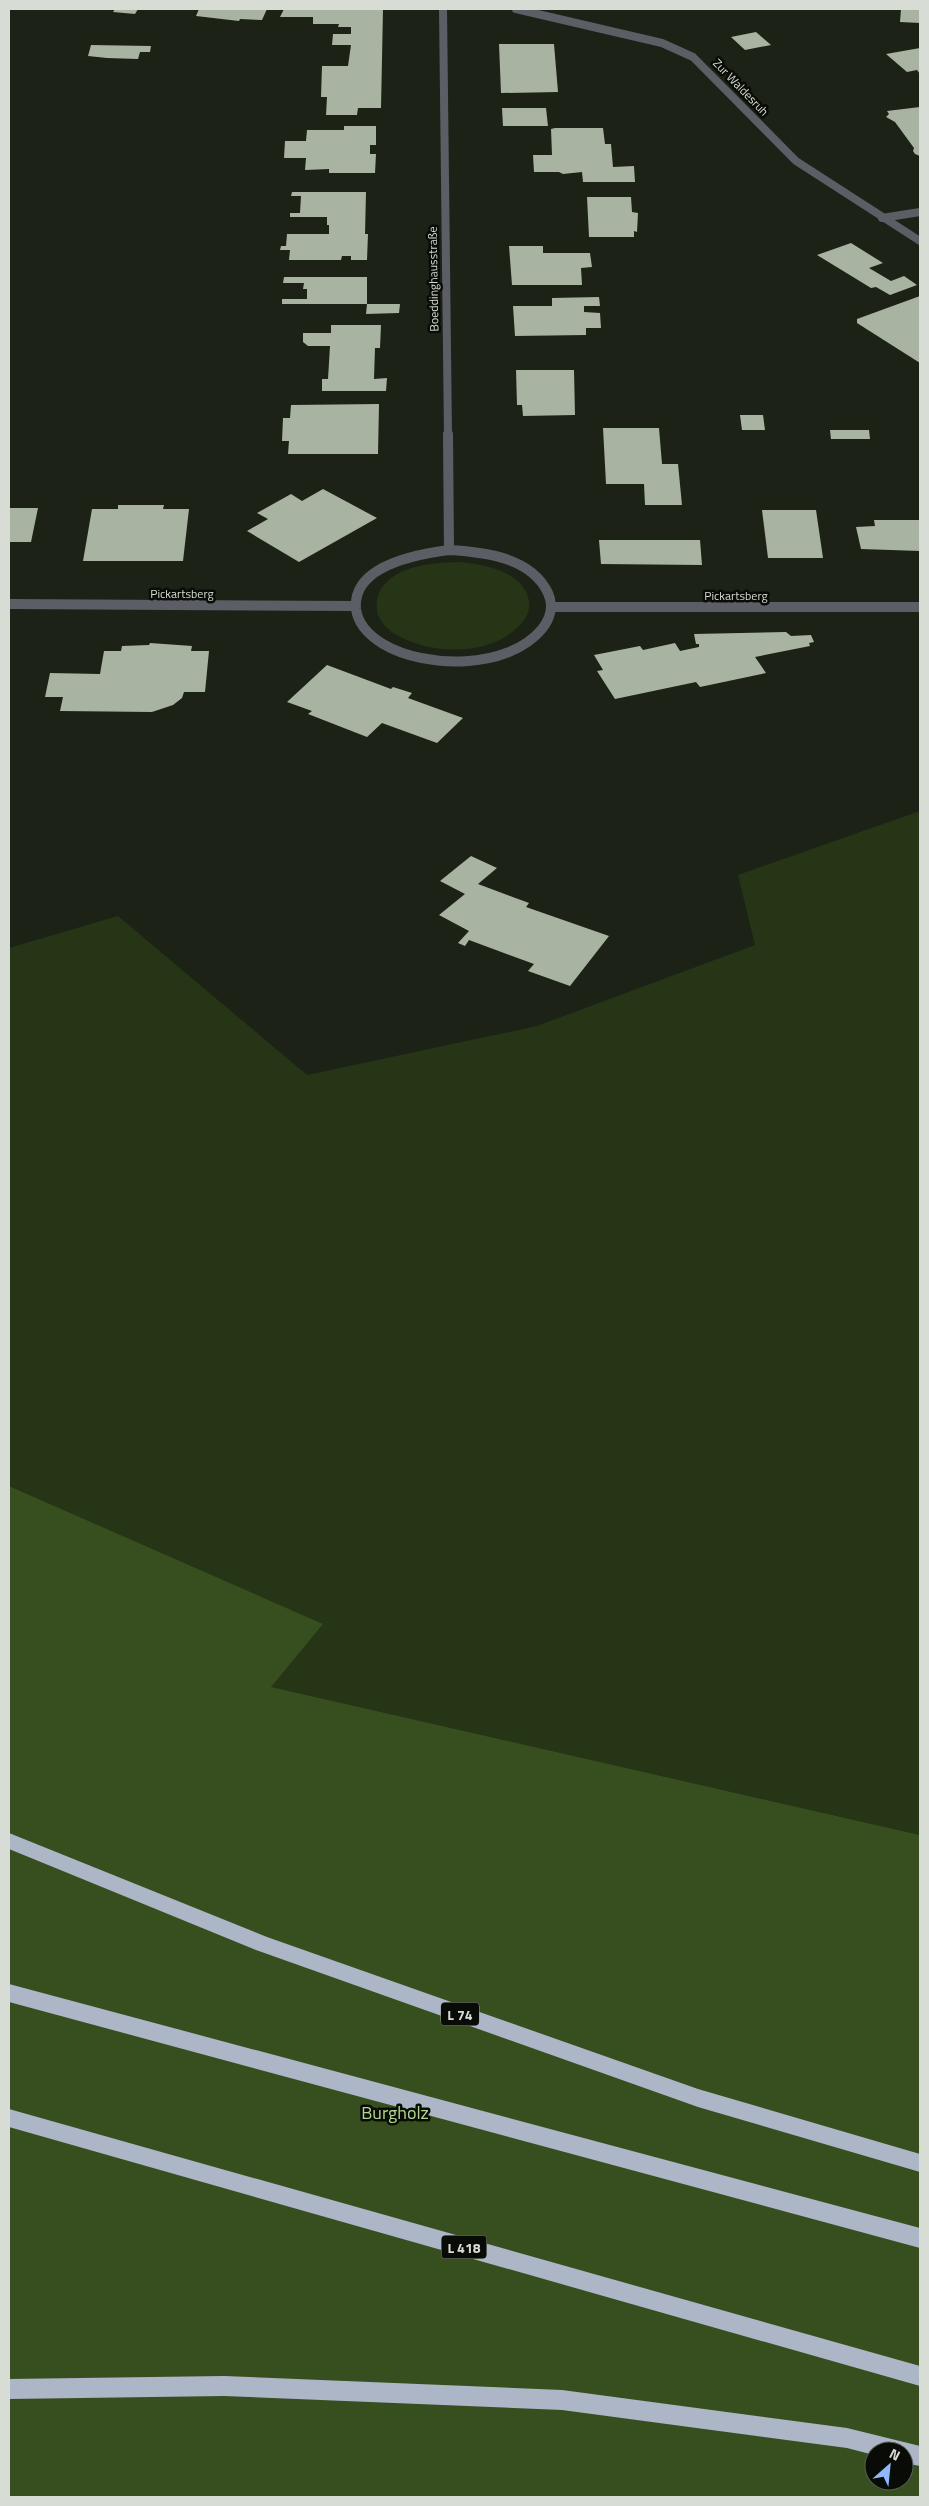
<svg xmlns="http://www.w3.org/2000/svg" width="929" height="2506" font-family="'Titillium Web',sans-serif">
	<rect width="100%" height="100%" fill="#1c2316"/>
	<g fill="#253515">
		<path d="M458,562C480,564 517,569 527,594C532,606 528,617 520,625C490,657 430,655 395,634C387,629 379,621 377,611C376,603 377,596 381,589C397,565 432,563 458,562Z"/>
		<path d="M920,811V1835L270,1687L322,1624L9,1486V948L118,916L307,1075L537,1026L755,945L738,875Z"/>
	</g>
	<path fill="#374f1f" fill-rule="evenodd" d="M9,1486L323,1624L271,1687L920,1835V2497H9ZM874,2451H904V2481H874Z"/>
	<g fill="#a9b3a2">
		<path d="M115,9H138L135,14L113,12Z"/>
		<path d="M199,9H267L262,20L240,19L239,21L196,16Z"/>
		<path d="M284,9H383L381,108H358L357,115H326L327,97H321L322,66H348L351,45H332L333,34H351V27H338L339,24H313V17H280Z"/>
		<path d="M901,9H920V23L900,22Z"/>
		<path d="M756,32L771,45L745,50L731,37Z"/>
		<path d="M499,44H554L558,92L501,93Z"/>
		<path d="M91,45L151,46L150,52H140L138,59L107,58L88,56Z"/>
		<path d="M920,48V74L917,70L907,72L886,54Z"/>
		<path d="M920,107V156L915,154L913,151L914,148L895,122L886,117L889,114L887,111Z"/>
		<path d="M502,108H546L548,126H503Z"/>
		<path d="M344,126H376V145H370V154H376L375,173H329V169L305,170L306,158H284L285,141H306L307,130H344Z"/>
		<path d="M555,128H603L605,144H611L613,167L634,166L635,182H583L582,172L563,174L559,172H534L533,155H552L551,129Z"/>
		<path d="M292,192H366L365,234H368L367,260H351V256H342L341,260H289L290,250H280L281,246H286L287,234H329V225H327V217H290V213H300L301,196H291Z"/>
		<path d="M587,197H631L632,212L638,213L637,232L634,231V237H589Z"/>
		<path d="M851,243L883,263L869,268L891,281L904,276L917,285L890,295L876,287L871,288L817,255Z"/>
		<path d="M509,246H543V253H590L592,267L581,268L582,285H512Z"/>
		<path d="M284,277H367V304H282V299H307V289H303L304,283H283Z"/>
		<path d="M920,296V363L857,323V319Z"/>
		<path d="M599,297L600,306H584V312L600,313L601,328H586V335L515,336L513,306H552V298Z"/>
		<path d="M367,304H400L399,313L366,314Z"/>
		<path d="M331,325H381L380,348H375L374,379L387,378L386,391H322V379H328L330,346H308L303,342V333H331Z"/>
		<path d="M516,370H574L575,415L523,416L522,405H517Z"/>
		<path d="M379,404L378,454H288L289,441H282L283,418H290L291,405Z"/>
		<path d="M740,415H763L765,430H742Z"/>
		<path d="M603,428H659L662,464H678L682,505H645L644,484H606Z"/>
		<path d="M830,430H869L870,439H831Z"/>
		<path d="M323,489L377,518L299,562L247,531L268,519L257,513L291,494L302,501Z"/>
		<path d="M118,505H164L163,509H189L183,561H83L92,509H118Z"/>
		<path d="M9,508H38L31,542H9Z"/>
		<path d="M762,510H816L823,558H768Z"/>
		<path d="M874,520H920V551L861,549L856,527L875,526Z"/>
		<path d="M599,540H700L702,565L601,564Z"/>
		<path d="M786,632L791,636L811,635L814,642L809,643L810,646L755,657L766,673L700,687L696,682L615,699L597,671L603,670L594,655L640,646L643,650L675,643L680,651L699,647V644H696L694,634Z"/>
		<path d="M150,643L192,646L191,651H209L205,692H184L182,698L173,705L152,712L60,711L63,697H45L50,673L100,674L104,651H121L122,646L149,645Z"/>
		<path d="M327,665L391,689L393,687L412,693L408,698L463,718L437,743L382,723L367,737L308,714L312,711L287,702Z"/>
		<path d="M471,856L497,868L478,884L529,903L526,907L609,936L570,986L528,971L534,964L469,940L465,946L458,943L469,931L439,915L465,894L440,881Z"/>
	</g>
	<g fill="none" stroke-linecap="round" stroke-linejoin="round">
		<g stroke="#5b5f65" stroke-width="8">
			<path d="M443,9L448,435"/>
			<path d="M516,9L662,43L693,57L796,161L920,241"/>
			<path d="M882,218L920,212"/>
		</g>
		<g stroke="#5b5f65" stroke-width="10">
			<path d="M448,434L449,550"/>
			<path d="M449,550C484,552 531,557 548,593C554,606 550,619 542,629C508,670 425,669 383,644C370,636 358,625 356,609C352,565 418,554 449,550Z"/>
			<path d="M9,604L355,606"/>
			<path d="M551,607H920"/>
		</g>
		<g fill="#adb6c7" fill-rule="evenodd">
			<path d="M9,1833L267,1937L698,2089L920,2154V2172L698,2107L256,1950L9,1849Z"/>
			<path d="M9,1984L920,2228V2248L9,2002Z"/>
			<path d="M9,2109L920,2366V2386L9,2127Z"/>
			<path d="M224,2376L562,2390L847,2428L920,2446V2466L904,2463V2451H874V2455L847,2448L562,2410L224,2396L9,2399V2379Z"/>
		</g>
	</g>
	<g text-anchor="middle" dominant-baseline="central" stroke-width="5" stroke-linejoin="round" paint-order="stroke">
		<g font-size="12" fill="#d7dcd4" stroke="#080b06">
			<text transform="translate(741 87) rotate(46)">Zur Waldesruh</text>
			<text transform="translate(433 279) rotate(-91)">Boeddinghausstraße</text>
			<text x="182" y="593">Pickartsberg</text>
			<text x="736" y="595">Pickartsberg</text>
		</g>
		<g fill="#080b06" stroke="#999d96" stroke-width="1">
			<rect x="441" y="2002.5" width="38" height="23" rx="4"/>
			<rect x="441.5" y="2235.5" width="45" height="23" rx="4"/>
		</g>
		<g font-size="14" font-weight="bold" fill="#d7dcd4">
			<text x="460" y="2014">L 74</text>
			<text x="464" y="2247">L 418</text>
		</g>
		<g font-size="18" fill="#b0d88d" stroke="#080b06">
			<text x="395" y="2112">Burgholz</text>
		</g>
	</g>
	<rect width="929" height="2506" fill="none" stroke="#d7dcd4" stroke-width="20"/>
	<g transform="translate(889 2466) rotate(27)"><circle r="24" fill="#080b06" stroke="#5b5f58"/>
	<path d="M0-4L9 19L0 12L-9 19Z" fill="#8fb8fd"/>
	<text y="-8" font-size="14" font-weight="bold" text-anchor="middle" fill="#d7dcd4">N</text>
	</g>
</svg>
